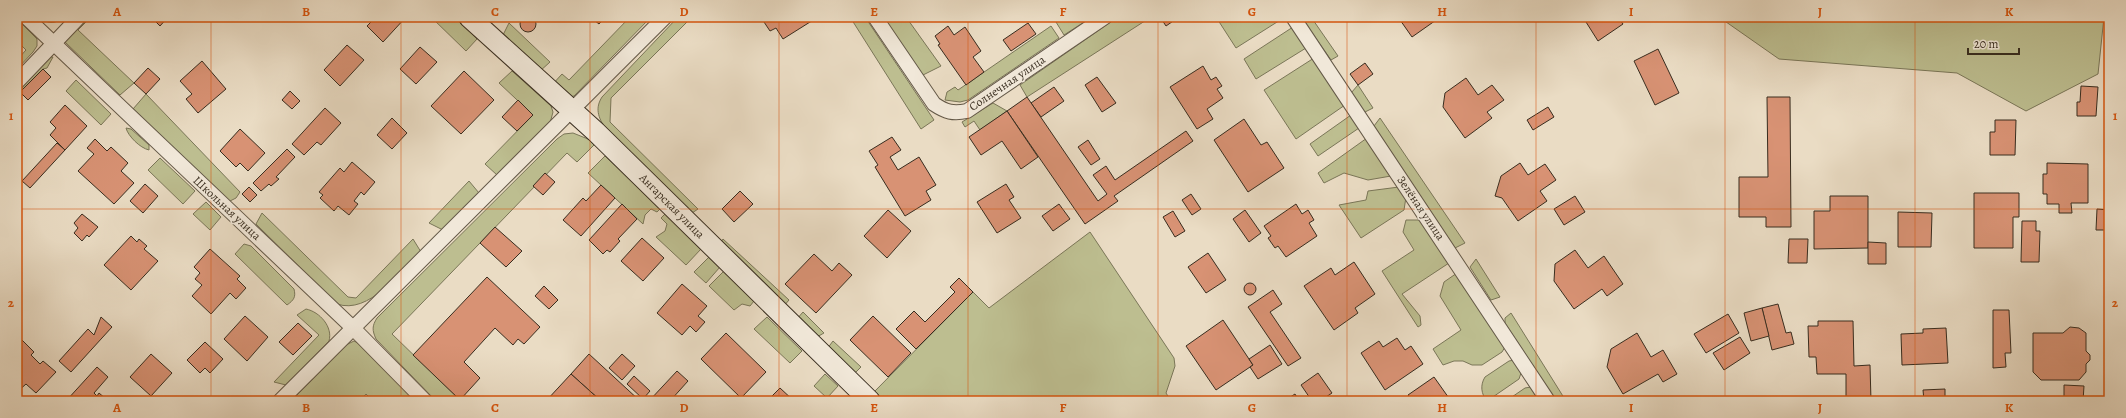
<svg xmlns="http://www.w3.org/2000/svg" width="2126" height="418" font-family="Alegreya,serif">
	<rect width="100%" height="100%" fill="#eadcc4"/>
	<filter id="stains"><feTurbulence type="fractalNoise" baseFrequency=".005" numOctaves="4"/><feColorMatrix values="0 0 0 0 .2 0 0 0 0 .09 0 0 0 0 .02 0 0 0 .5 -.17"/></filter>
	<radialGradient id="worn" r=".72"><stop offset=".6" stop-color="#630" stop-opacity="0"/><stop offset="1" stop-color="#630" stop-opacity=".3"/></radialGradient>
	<g fill="#bdbe90" stroke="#7a7658">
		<path d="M40,17H65C57,23 48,25 40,17Z"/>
		<path d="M79,17H91L78,30L134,83L120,95L65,42V36Z"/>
		<path d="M431,17H455L477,39L466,51Z"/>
		<path d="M630,17H651L574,96L567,98L551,86L562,74L569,80Z"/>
		<path d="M678,17H692L611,98L610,122L698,209L692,213L605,128C598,117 595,108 602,97Z"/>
		<path d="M850,17H865L934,120L921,129Z"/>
		<path d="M882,17H906L941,66L923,75Z"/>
		<path d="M1063,17H1092L1064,35L1056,22Z"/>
		<path d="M1118,17H1151L1027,97L1020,85Z"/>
		<path d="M1216,17H1285L1236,48Z"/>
		<path d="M1301,17H1311L1338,56L1331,60Z"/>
		<path d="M1719,17H2104L2098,74L2026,111L1957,73L1779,59Z"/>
		<path d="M509,23L550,62L539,72L502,37Z"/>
		<path d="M22,24L37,39V46L33,52L17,69V60L26,50L17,41V31Z"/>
		<path d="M1051,26L1059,38L968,100L960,102L945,100L947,92L955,87L958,90Z"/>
		<path d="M1293,27L1306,48L1256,79L1244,59Z"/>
		<path d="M50,57H53L47,68L43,69L17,95V85Z"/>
		<path d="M1314,58L1345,105L1296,139L1264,90Z"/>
		<path d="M512,71L551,106L553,112L550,123L497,175L485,164L533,115L499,83Z"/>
		<path d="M76,80L111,114L101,125L66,91Z"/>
		<path d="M1358,85L1373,108L1363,113L1351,93Z"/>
		<path d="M146,94L240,192L236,198L230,201L133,109Z"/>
		<path d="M993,103L1007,111L980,130L974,121L965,127L962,122Z"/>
		<path d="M1351,115L1359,128L1318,156L1310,144Z"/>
		<path d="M1380,118L1465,243L1455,248L1374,126Z"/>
		<path d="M126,128L131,129L149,145V150C140,148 128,136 126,128Z"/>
		<path d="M573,133L588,139L594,145L577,162L567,153L392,334L461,401H436L376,339C372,330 372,326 377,318L557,139L564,134Z"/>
		<path d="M1367,138L1391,176L1368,180L1344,173L1324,183L1318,173Z"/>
		<path d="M605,156L660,209L657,212L651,209L645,215L643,224L588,173Z"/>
		<path d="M160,158L195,191L183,204L148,170Z"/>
		<path d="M469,181L479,193L443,230L429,223Z"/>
		<path d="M1399,187L1406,197L1404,210L1361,238L1339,205L1366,200L1368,191Z"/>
		<path d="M206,202L221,217L210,230L193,214Z"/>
		<path d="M262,213L348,297L356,298L413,239L421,252C400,272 369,315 337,304L256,224Z"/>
		<path d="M665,214L701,249L686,265L656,237L665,231L667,224L661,218Z"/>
		<path d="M1406,220H1421L1449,263L1402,294L1420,316L1421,325L1418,327L1382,271L1414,250L1403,232Z"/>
		<path d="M1090,232L1174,358L1175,366L1166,393L1171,401H881L873,393L973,292L989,308Z"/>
		<path d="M723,239L789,300L783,307L719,245Z"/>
		<path d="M244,244L251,246L294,289C296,297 294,300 287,305L235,254Z"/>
		<path d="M709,257L720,267L706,283L694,272Z"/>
		<path d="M1476,259L1500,297L1491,300L1470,267Z"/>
		<path d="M724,271L754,301L750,306L742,304L734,310L709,286Z"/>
		<path d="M1457,273L1505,347L1502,352L1482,365H1472L1463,361H1454L1443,365L1433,349L1461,330L1440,296L1444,282Z"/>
		<path d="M306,309C320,312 333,327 329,341L286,385L274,382L319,335L297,315Z"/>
		<path d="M803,312L824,333L815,338L796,320Z"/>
		<path d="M1511,313L1566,401H1556L1505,323V318Z"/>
		<path d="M767,317L802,351L790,363L754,329Z"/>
		<path d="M354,341L358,343L411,395L406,401H373L366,394L360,401H291L346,345Z"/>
		<path d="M833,341L861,367L854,374L827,349Z"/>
		<path d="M1514,360L1521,373L1519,379L1487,401C1481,394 1480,385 1485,377L1509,361Z"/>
		<path d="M825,374L838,386L827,398L814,386Z"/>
		<path d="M1531,387L1540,401H1506L1525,388Z"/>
	</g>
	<g fill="#d89274" stroke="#382d1f">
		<circle cx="528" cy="24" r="8"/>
		<path d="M151,17H168L160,26Z"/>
		<path d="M376,17H406L383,42L367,26Z"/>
		<path d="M581,17H605L599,24L594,20H582Z"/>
		<path d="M765,17H818L783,39L776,28L770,31L762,19Z"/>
		<path d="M1160,17H1179L1166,26Z"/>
		<path d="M1398,17H1438L1439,18L1412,37Z"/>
		<path d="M1593,17H1618L1623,24L1598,41L1586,22Z"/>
		<path d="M1028,23L1036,34L1011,51L1003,40Z"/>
		<path d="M948,26L954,35L965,27L981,51L973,57L984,72L966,85L938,45L940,44L935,36Z"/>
		<path d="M347,45L364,60L340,86L324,70Z"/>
		<path d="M420,47L437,62L416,84L400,69Z"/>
		<path d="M1658,49L1679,93L1655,105L1634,61Z"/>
		<path d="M202,61L226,89L198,113L186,99L192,94L180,81Z"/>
		<path d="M1365,63L1373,74L1358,85L1350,74Z"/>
		<path d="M1203,66L1211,80L1216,77L1222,86L1217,89L1223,98L1207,109L1213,119L1197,129L1170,87Z"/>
		<path d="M148,68L160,79L146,94L134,83Z"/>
		<path d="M43,69L51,77L28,100L20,92Z"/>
		<path d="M464,71L494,100L461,134L431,106Z"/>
		<path d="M1097,77L1116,103L1102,112L1085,85Z"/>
		<path d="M1466,78L1478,95L1492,85L1504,100L1487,112L1492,118L1465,138L1443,107L1445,93Z"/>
		<path d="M2081,86L2098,87L2096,116H2077V102H2080Z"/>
		<path d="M1054,87L1064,101L1041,117L1031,103Z"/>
		<path d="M290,91L300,101L292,109L282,100Z"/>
		<path d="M1027,97L1098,201L1107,194L1093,175L1106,166L1115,180L1186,131L1193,141L1114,196L1118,201L1085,224L1007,111Z"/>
		<path d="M1767,97H1790L1791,227H1766V217H1739V177H1768Z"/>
		<path d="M518,100L533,115L517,131L502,117Z"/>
		<path d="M65,105L87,126L65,150L50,135L56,128L50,122Z"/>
		<path d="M1548,107L1554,117L1533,130L1527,120Z"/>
		<path d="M325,108L341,123L321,145L317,142L304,155L292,144Z"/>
		<path d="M1007,111L1038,157L1021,169L1002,141L981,155L969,137Z"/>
		<path d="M392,118L407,133L392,149L377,135Z"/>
		<path d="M1244,119L1261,145L1267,142L1284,168L1248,192L1214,140Z"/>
		<path d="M1995,120H2016L2015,155H1990V132H1995Z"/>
		<path d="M240,129L265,153L248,171L240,163L236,167L220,151Z"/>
		<path d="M892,137L901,150L890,157L898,170L919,157L936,185L926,191L931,200L905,216L875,167L878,165L869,151Z"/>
		<path d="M95,139L107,151L111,147L128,163L121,171L134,183L114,204L78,171L94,154L87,148Z"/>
		<path d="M1088,140L1100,159L1091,165L1078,147Z"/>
		<path d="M57,143L65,150L30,188L22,181Z"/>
		<path d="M287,149L295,157L276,177L279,179L271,186L269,184L261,191L253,183Z"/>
		<path d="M352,162L375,182L364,195L361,192L354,201L358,204L349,215L338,206L334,211L320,198L323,195L319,192L340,168L344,172Z"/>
		<path d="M1520,163L1528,175L1545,164L1556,180L1540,191L1547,201L1518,221L1502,198L1495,196L1501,176Z"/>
		<path d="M2047,163L2088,164V203H2071L2072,213H2059V204H2047V194H2043V174H2047Z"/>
		<path d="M545,173L555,182L543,195L533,186Z"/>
		<path d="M145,184L158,196L143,213L130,201Z"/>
		<path d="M1006,184L1014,197L1009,200L1021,218L997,233L977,202Z"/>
		<path d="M601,185L615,198L581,236L563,220L583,198L586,201Z"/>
		<path d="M249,187L257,195L250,202L242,194Z"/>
		<path d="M740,191L753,204L734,222L722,209Z"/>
		<path d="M1974,193H2019V217H2013V248H1974Z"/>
		<path d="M1191,194L1201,209L1192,215L1182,200Z"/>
		<path d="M1575,196L1585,212L1564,225L1554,209Z"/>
		<path d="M1830,196H1868V248L1814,249V211H1830Z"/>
		<path d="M622,204L637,219L618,239L620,241L610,252L607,250L603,254L589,240Z"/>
		<path d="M1059,204L1070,219L1053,231L1042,216Z"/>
		<path d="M1296,204L1302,214L1308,210L1314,220L1309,223L1317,236L1286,257L1278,246L1275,248L1268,238L1271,236L1264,226Z"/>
		<path d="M2097,209L2109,210V230H2096Z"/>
		<path d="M888,210L911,231L887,258L864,236Z"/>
		<path d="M1245,210L1261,233L1249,242L1233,219Z"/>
		<path d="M1173,211L1185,231L1175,237L1163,217Z"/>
		<path d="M1898,212L1932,213L1931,247H1898Z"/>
		<path d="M82,214L98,227L89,237L87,235L82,241L74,233L78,228L74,223Z"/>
		<path d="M2022,221H2036V231H2040L2039,262H2021Z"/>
		<path d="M495,227L522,251L506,267L480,243Z"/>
		<path d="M131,236L137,242L139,239L147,246L144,249L158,261L131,290L104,265Z"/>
		<path d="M642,238L664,258L643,281L621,261Z"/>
		<path d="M1789,239H1808L1807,263H1788Z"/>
		<path d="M1868,242L1886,243V264H1868Z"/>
		<path d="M210,249L240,276L237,279L246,288L236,299L230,293L211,314L192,296L202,285L195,279L200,273L194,267Z"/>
		<path d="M1575,250L1588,268L1604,256L1623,284L1607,296L1602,289L1574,309L1554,281L1555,264Z"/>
		<path d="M1208,253L1226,280L1206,293L1188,267Z"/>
		<path d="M814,254L832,271L839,263L852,275L816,313L785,284Z"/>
		<path d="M1354,262L1375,294L1355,308L1358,313L1334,330L1304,286L1331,268L1335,275Z"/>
		<path d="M487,277L540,327L524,344L518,339L513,345L495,328L464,362L480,378L460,400L413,355Z"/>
		<path d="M959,278L973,292L916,349L896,329L914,311L925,322L955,292L950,287Z"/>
		<circle cx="1250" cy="289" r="6"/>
		<path d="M682,284L707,306L698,316L705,322L696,332L690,326L682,335L657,313Z"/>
		<path d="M544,286L558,300L549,309L535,296Z"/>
		<path d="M1273,290L1282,304L1270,312L1301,358L1288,366L1248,307Z"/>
		<path d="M1778,304L1786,333L1791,332L1794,344L1772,350L1762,308Z"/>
		<path d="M1762,308L1769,336L1751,341L1744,313Z"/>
		<path d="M1993,310H2009L2011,353H2005L2006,367L1993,368Z"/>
		<path d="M1728,314L1739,333L1706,353L1694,334Z"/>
		<path d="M245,316L268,337L247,361L224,339Z"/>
		<path d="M873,316L911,353L888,377L850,340Z"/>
		<path d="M101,317L112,327L71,372L59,361L88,329L94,335Z"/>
		<path d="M1223,320L1253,365L1216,390L1186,346Z"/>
		<path d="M1818,321H1853L1854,366L1870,365L1871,401H1846V374H1817L1816,357H1809L1808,326H1818Z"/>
		<path d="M298,323L312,336L293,355L279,342Z"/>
		<path d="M2070,327L2079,328L2086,333V351L2090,355V360L2086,364V372L2079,380H2041L2033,372V333H2063Z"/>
		<path d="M1946,328L1948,363L1902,365L1901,334L1923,333V329Z"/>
		<path d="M726,333L766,372L741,398L701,359Z"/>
		<path d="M1637,333L1651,357L1663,350L1677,374L1663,382L1658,374L1623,394L1607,367L1611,349Z"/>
		<path d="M1740,337L1750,353L1724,370L1713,353Z"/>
		<path d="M1397,338L1405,350L1411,346L1423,364L1385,390L1361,353L1379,341L1383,347Z"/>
		<path d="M21,339L34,352L31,355L40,364L43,361L56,372L36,393L26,384L17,392V343Z"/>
		<path d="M205,342L223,359L210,373L205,368L200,373L187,360Z"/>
		<path d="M1270,345L1282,364L1258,379L1250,367L1253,365L1249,359Z"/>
		<path d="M151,354L172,373L151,396L130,377Z"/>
		<path d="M589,354L640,401H601L571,374Z"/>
		<path d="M622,354L635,366L622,380L609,368Z"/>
		<path d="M97,367L108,377L94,393L97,396L99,393L106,399L104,401H66Z"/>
		<path d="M677,371L688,381L670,401H649Z"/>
		<path d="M1318,373L1332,393L1320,401H1312L1301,385Z"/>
		<path d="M571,374L601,401H546Z"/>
		<path d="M634,376L650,391L643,399L627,384Z"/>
		<path d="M1434,377L1451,401H1412L1408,395Z"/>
		<path d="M2064,385L2084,386L2083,401H2064Z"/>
		<path d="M780,388L794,401H767Z"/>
		<path d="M1945,389V401H1924L1923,390Z"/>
		<path d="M1295,394L1299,401H1284Z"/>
	</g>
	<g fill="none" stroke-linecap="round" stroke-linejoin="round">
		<defs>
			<g id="street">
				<path d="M26,17L353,328L425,401"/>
				<path d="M875,17L934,104C946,112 953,114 967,111L1105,17"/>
				<path d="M1293,17L1548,401"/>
				<path d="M17,82L79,17"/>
				<path d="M280,401L665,17"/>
			</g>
			<path id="secondary" d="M469,17L596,132L870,401"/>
		</defs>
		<use href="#street" stroke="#645948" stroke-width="16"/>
		<use href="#secondary" stroke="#382d1f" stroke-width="22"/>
		<use href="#street" stroke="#f1e8d9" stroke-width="14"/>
		<use href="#secondary" stroke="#f1e8d9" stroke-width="20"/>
	</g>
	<path fill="none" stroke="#d6550e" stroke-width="1" stroke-opacity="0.55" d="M211,17V401M401,17V401M590,17V401M779,17V401M968,17V401M1158,17V401M1347,17V401M1536,17V401M1725,17V401M1915,17V401M17,209H2109"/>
	<g text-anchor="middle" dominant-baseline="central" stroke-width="3.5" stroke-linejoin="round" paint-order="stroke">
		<g font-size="12" fill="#382d1f" stroke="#f1e8d9">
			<text transform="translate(1007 83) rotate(-34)">Солнечная улица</text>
			<text transform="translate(672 206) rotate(45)">Ангарская улица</text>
			<text transform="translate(227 208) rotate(43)">Школьная улица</text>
			<text transform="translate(1421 208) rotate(56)">Зелёная улица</text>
		</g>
	</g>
	<rect width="2126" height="418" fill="none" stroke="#eadcc4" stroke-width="44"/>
	<path d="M1968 48v6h51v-6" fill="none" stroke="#382d1f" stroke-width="2"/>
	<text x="1974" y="48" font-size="12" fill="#382d1f" stroke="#f1e8d9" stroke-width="3" paint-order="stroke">20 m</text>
	<rect x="22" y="22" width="2082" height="374" fill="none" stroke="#d6550e" stroke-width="1.5"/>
	<g font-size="13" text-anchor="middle" font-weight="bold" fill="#d6550e">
		<text x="117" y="16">A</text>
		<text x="306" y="16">B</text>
		<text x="495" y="16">C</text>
		<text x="684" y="16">D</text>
		<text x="874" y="16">E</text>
		<text x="1063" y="16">F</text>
		<text x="1252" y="16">G</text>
		<text x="1442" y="16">H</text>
		<text x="1631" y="16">I</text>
		<text x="1820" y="16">J</text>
		<text x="2009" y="16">K</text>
		<text x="11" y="120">1</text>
		<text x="2115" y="120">1</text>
		<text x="11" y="307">2</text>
		<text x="2115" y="307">2</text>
		<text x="117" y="412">A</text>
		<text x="306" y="412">B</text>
		<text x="495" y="412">C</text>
		<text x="684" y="412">D</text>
		<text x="874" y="412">E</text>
		<text x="1063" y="412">F</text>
		<text x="1252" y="412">G</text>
		<text x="1442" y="412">H</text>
		<text x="1631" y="412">I</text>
		<text x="1820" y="412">J</text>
		<text x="2009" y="412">K</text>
	</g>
	<rect width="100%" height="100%" filter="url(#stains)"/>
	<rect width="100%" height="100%" fill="url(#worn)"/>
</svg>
